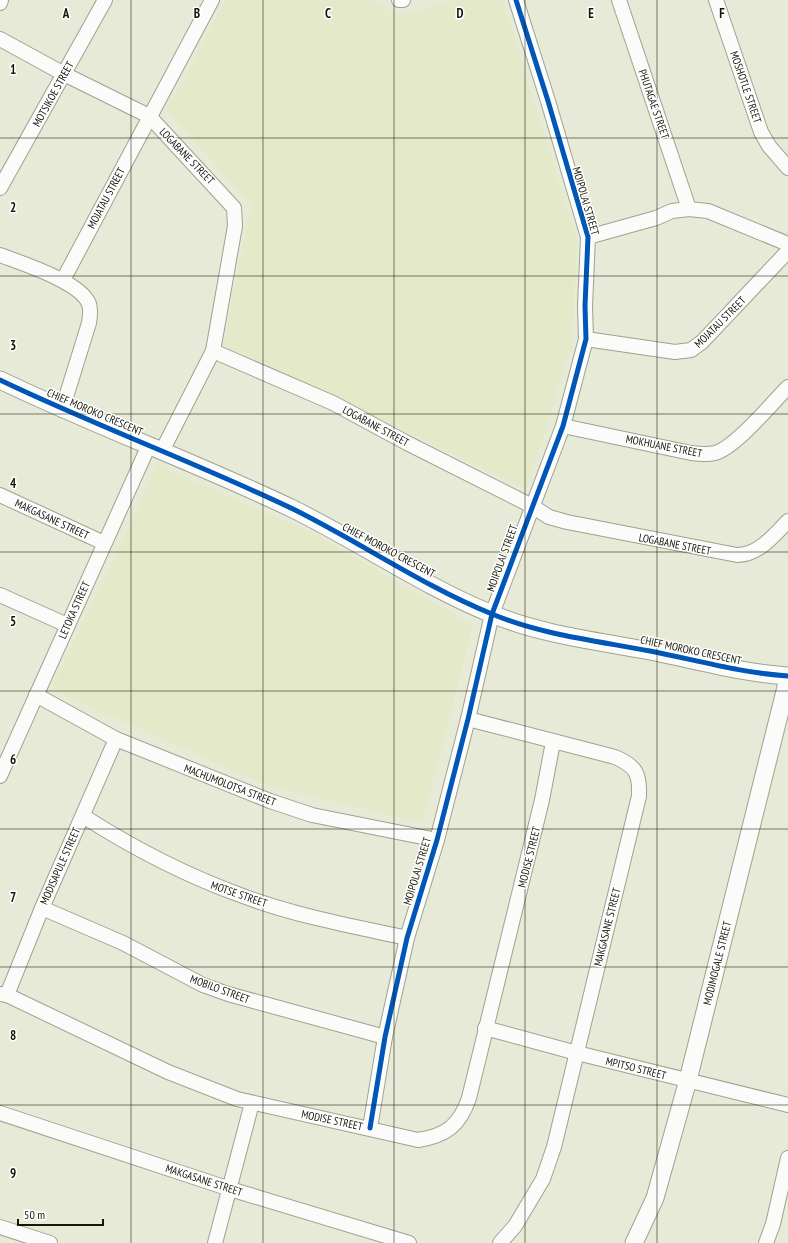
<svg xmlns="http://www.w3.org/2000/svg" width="788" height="1243" font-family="'PT Sans Narrow',sans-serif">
	<rect width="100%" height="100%" fill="#e6ead6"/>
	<g fill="#e4eac9">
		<path d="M225,0H370L399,15L456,0H503L577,240L572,345L527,489L223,345L251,204L167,111Z"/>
		<path d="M158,465L308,531L473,625L422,823L266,785L51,689Z"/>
	</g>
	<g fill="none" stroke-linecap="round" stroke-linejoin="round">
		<defs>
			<g id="minor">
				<path d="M399,0H403"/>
				<path d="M619,0L689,209"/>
				<path d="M716,0L761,132L769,146L788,168"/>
				<path d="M0,3L1,0"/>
				<path d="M0,39L64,74L149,116L234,208L235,226L213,351L162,451"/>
				<path d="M0,188L105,0"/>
				<path d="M588,237L656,218L672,211L689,209L708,211L788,244"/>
				<path d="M0,255C21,263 81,282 89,304C91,310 90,317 89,323L62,410"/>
				<path d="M63,280L212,0"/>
				<path d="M586,339L675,352L691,350L702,342L788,251"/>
				<path d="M213,351L333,403L407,443L532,506L549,517L567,522L737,555C759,555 774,535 788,521"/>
				<path d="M563,426L691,453C699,454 707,455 715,453C735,448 773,402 788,387"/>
				<path d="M0,495L104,543"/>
				<path d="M0,595L67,625"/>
				<path d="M36,695L116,739L270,801L312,815L437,840"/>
				<path d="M468,719L615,757C636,766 640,774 639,796L554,1147L543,1179L515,1226L500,1243"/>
				<path d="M0,776L149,445"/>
				<path d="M83,816C133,848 187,876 243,896C296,916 352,926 407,938"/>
				<path d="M42,908L123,943L203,985L228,994L385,1037"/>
				<path d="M0,994L7,995L168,1072L237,1099L418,1140C446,1136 460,1125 469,1098L542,800L553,742"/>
				<path d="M7,995L42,908L116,739"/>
				<path d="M485,1028L577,1053L788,1105"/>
				<path d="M0,1113L230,1189L409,1243"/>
				<path d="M370,1128L385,1037L407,938L437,840L468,719L492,614L563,426L586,339L585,306L588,237L548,101L516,0"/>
				<path d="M0,1227L50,1243"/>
				<path d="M215,1243L252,1103"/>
				<path d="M766,1243L773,1224L788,1158"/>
			</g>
			<g id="tertiary">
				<path d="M0,380C96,426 197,463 293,509C360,542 423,586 492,614C542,635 598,641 650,651C696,660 741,673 788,676"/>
				<path d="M634,1243L655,1198L688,1080L788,679"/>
			</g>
		</defs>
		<use href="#minor" stroke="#9ea292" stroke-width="16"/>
		<use href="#tertiary" stroke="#9ea292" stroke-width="19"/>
		<use href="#minor" stroke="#fbfcf9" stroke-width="14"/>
		<use href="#tertiary" stroke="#fbfcf9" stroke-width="17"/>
		<defs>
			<g id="cycleway">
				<path d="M0,380C96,426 197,463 293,509C360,542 423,586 492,614C542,635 598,641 650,651C696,660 741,673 788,676"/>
				<path d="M370,1128L385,1037L407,938L437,840L468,719L492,614L563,426L586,339L585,306L588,237L548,101L516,0"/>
			</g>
		</defs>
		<use href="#cycleway" stroke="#fff" stroke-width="8"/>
		<use href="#cycleway" stroke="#0057b8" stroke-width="5"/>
	</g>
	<path fill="none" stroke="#15170a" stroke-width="1" stroke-opacity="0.55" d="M131,0V1243M263,0V1243M394,0V1243M525,0V1243M657,0V1243M0,138H788M0,276H788M0,414H788M0,552H788M0,691H788M0,829H788M0,967H788M0,1105H788"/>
	<g text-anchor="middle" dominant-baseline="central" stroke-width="3" stroke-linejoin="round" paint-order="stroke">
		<g font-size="11" fill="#15170a" stroke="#fff">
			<text transform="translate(746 87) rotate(71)">MOSHOTLE STREET</text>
			<text transform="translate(53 94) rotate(-61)">MOTSIKOE STREET</text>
			<text transform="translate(654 104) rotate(71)">PHUTAGAE STREET</text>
			<text transform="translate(187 156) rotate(46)">LOGABANE STREET</text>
			<text transform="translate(106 198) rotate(-62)">MOJATAU STREET</text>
			<text transform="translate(586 201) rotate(74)">MOIPOLAI STREET</text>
			<text transform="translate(720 322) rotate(-45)">MOJATAU STREET</text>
			<text transform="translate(95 412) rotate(23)">CHIEF MOROKO CRESCENT</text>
			<text transform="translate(376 426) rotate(28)">LOGABANE STREET</text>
			<text transform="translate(664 446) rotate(11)">MOKHUANE STREET</text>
			<text transform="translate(52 519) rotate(25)">MAKGASANE STREET</text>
			<text transform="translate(675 544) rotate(11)">LOGABANE STREET</text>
			<text transform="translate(389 550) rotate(28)">CHIEF MOROKO CRESCENT</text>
			<text transform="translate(502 558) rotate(-70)">MOIPOLAI STREET</text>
			<text transform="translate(74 610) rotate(-66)">LETOKA STREET</text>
			<text transform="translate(691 650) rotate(12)">CHIEF MOROKO CRESCENT</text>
			<text transform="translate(230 785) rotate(21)">MACHUMOLOTSA STREET</text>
			<text transform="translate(529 857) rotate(-76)">MODISE STREET</text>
			<text transform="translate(60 866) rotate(-66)">MODISAPULE STREET</text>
			<text transform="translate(417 871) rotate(-73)">MOIPOLAI STREET</text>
			<text transform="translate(239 894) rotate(19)">MOTSE STREET</text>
			<text transform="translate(607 927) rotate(-76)">MAKGASANE STREET</text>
			<text transform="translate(717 963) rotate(-76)">MODIMOGALE STREET</text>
			<text transform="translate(220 989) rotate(20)">MOBILO STREET</text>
			<text transform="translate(636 1068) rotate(14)">MPITSO STREET</text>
			<text transform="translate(332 1120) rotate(12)">MODISE STREET</text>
			<text transform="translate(204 1180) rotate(18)">MAKGASANE STREET</text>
		</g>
	</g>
	<g font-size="13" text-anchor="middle" font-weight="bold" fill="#15170a" stroke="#fff" stroke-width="3" stroke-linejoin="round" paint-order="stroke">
		<text x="66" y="18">A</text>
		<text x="197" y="18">B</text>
		<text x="328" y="18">C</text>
		<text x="460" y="18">D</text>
		<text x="591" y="18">E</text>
		<text x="722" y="18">F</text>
		<text x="13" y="74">1</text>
		<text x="13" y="212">2</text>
		<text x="13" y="350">3</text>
		<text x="13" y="488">4</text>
		<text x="13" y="626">5</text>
		<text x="13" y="764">6</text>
		<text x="13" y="902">7</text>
		<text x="13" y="1040">8</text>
		<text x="13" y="1178">9</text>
	</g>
	<path d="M18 1219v6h85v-6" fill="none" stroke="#15170a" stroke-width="2"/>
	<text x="24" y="1219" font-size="12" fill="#15170a" stroke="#ffffff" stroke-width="3" paint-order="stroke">50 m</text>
</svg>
